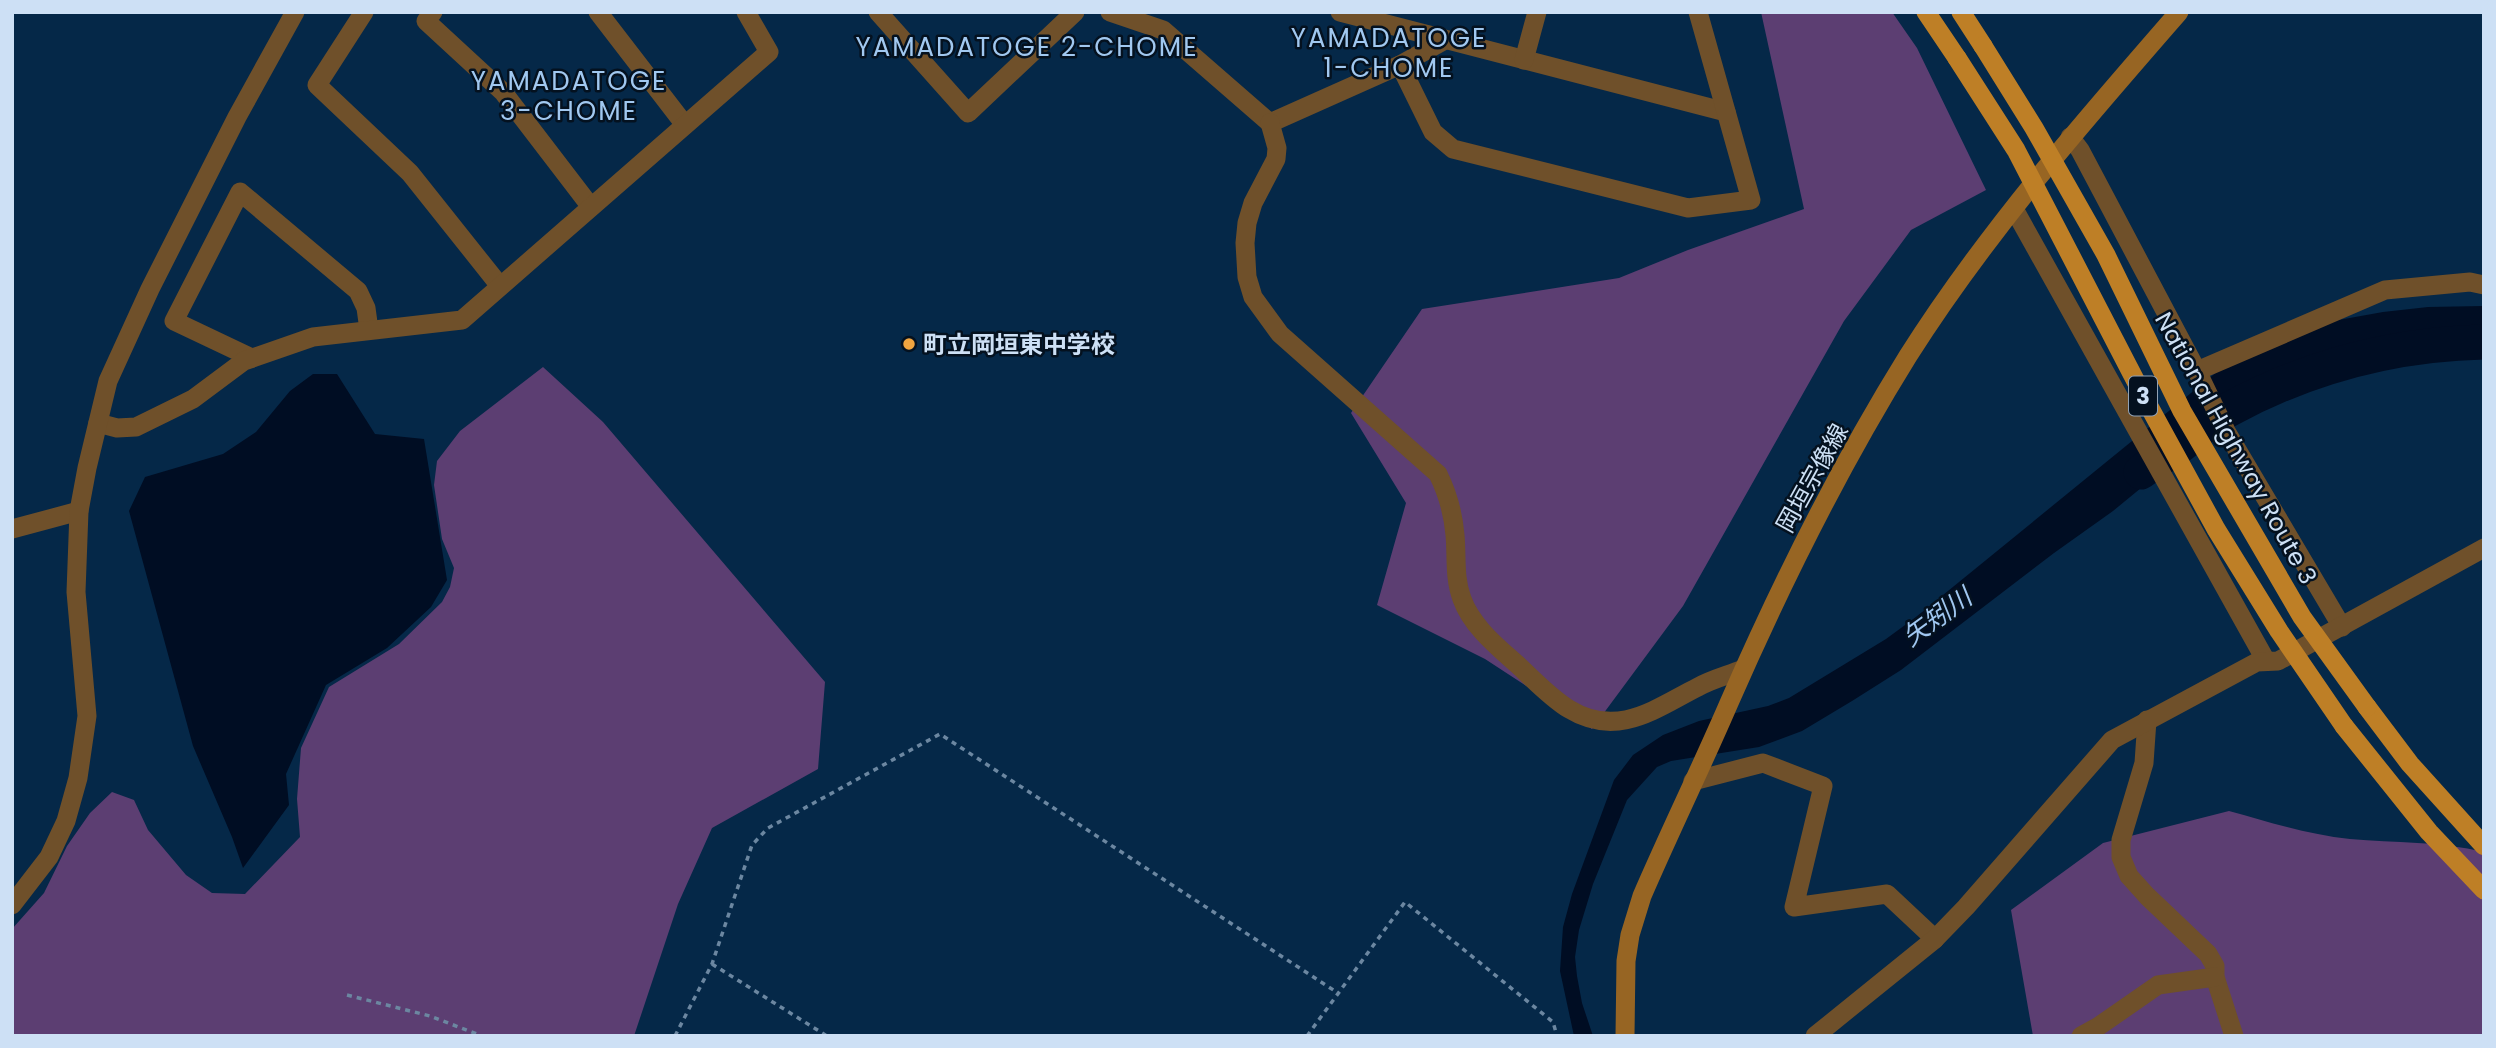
<svg xmlns="http://www.w3.org/2000/svg" width="2496" height="1048" font-family="Poppins,'Noto Sans JP',sans-serif">
	<rect width="100%" height="100%" fill="#052848"/>
	<g fill="#5c3e72">
		<path d="M1761,12H1892L1917,48L1986,190L1911,230L1844,321L1683,606L1592,729L1485,659L1377,605L1406,503L1351,413L1422,309L1619,278L1688,250L1804,209Z"/>
		<path d="M543,367L603,422L825,682L818,769L712,828L678,904L634,1036H12V929L44,893L67,846L90,813L112,792L134,800L148,830L186,875L212,893L245,894L300,837L297,799L301,748L329,687L399,644L442,602L450,587L454,568L442,539L434,485L437,461L460,431Z"/>
		<path d="M2229,811C2269,822 2309,835 2350,839C2395,843 2440,841 2484,852V1036H2033L2011,910L2103,843Z"/>
	</g>
	<g fill="#000d23">
		<path d="M2484,306V337L2466,336L2379,344L2329,358L2282,374L2229,403L2170,453L2141,488L2113,511L2054,553L1901,670L1852,701L1802,731L1759,747L1671,761L1657,767L1627,800L1593,884L1579,930L1575,957L1577,976L1582,1003L1593,1036H1574L1560,971L1563,927L1572,894L1614,780L1633,755L1663,735L1699,721L1768,706L1789,698L1886,639L1916,617L2218,371L2333,321L2383,312L2428,307Z"/>
		<path d="M313,374H337L375,434L424,439L447,580L431,607L387,648L326,685L286,774L289,805L243,868L232,837L193,746L129,511L145,477L223,454L256,432L290,391Z"/>
	</g>
	<g fill="none" stroke-linecap="round" stroke-linejoin="round">
		<path stroke="#000d23" stroke-width="35" d="M2141,472C2154,462 2168,454 2181,445C2196,433 2211,419 2228,410C2307,367 2395,344 2484,342"/>
		<g stroke="#6c87a1" stroke-width="3.5" stroke-dasharray="5 5" stroke-linecap="butt">
			<path d="M712,964L827,1036"/>
			<path d="M347,995L430,1016L482,1036"/>
			<path d="M675,1036L712,964L752,845L768,828L940,734L1338,993"/>
			<path d="M1307,1036L1405,902L1553,1022L1557,1036"/>
		</g>
		<g stroke="#6f502a" stroke-width="19">
			<path d="M364,12L317,85L410,173L500,286"/>
			<path d="M433,12L426,21L503,92L591,207"/>
			<path d="M598,12L685,125"/>
			<path d="M878,12L968,113L1075,12"/>
			<path d="M1110,12L1163,30L1270,123L1400,65L1445,40"/>
			<path d="M1340,12L1726,112"/>
			<path d="M1524,60L1537,12"/>
			<path d="M1400,65L1433,132L1453,149L1688,208L1751,200L1698,12"/>
			<path d="M2070,137L2080,150L2197,371L2226,431L2342,627"/>
			<path d="M2014,209L2266,661"/>
			<path d="M252,358L174,321L240,192L358,291L366,308L369,330"/>
			<path d="M2197,371L2385,290L2470,282L2484,285"/>
			<path d="M98,423L117,428L136,427L193,399L244,361L313,337L462,320L769,52L746,12"/>
			<path d="M12,529L79,511"/>
			<path d="M2147,720L2144,763L2121,840V857L2129,876L2147,896L2208,954L2215,966V977L2234,1036"/>
			<path d="M1693,781L1763,763L1823,786L1794,907L1887,894L1935,939"/>
			<path d="M1815,1036L1935,939L1966,907L2112,740L2257,662L2278,661L2484,548"/>
			<path d="M2081,1036L2099,1026L2158,985L2215,977"/>
		</g>
		<g stroke="#6f502a" stroke-width="19">
			<path d="M1270,123L1277,148L1276,159L1253,203L1247,223L1245,243L1247,277L1253,297L1280,334L1438,474C1448,494 1453,512 1455,535C1457,556 1454,578 1462,599C1472,627 1499,648 1520,667C1536,682 1551,698 1569,709C1618,739 1656,708 1698,687C1712,679 1729,675 1743,669"/>
			<path d="M12,905L49,857L66,821L78,778L87,716L76,592L79,511L87,468L108,381L150,289L237,117L295,12"/>
		</g>
		<path stroke="#976523" stroke-width="19" d="M1625,1036L1626,961L1630,935L1642,896C1670,831 1701,768 1729,703C1781,584 1839,467 1908,356C1986,233 2083,122 2179,12"/>
		<g stroke="#be7f26" stroke-width="19">
			<path d="M1926,12L1957,58"/>
			<path d="M1961,12L1983,46"/>
			<path d="M2367,707L2410,764L2484,846"/>
			<path d="M2344,726L2429,832L2484,890"/>
		</g>
		<g stroke="#be7f26" stroke-width="19">
			<path d="M1983,46L2034,128L2106,255L2182,411L2302,617L2367,707"/>
			<path d="M1957,58L2016,150L2145,399L2216,529L2279,631L2344,726"/>
		</g>
	</g>
	<circle fill="#f1a540" stroke="#04111f" stroke-width="2.5" cx="909" cy="344" r="7"/>
	<g text-anchor="middle" dominant-baseline="central" stroke-width="5" stroke-linejoin="round" paint-order="stroke">
		<rect fill="#04111f" stroke="#91a2b5" stroke-width="2" x="2129" y="376.5" width="28" height="39" rx="5"/>
		<g font-size="23" font-weight="bold" fill="#cde0f5">
			<text x="2143" y="396">3</text>
		</g>
		<g font-size="24" font-weight="bold" fill="#cde0f5" stroke="#04111f" text-anchor="start">
			<text x="923" y="344">町立岡垣東中学校</text>
		</g>
		<g font-size="24" fill="#cde0f5" stroke="#04111f">
			<text transform="translate(2236 448) rotate(61)">National Highway Route 3</text>
			<text transform="translate(1812 478) rotate(-61)">岡垣宗像線</text>
		</g>
		<g font-size="26" letter-spacing="2" fill="#a1c8f0" stroke="#04111f">
			<text x="1389" y="38">YAMADATOGE<tspan x="1389" dy="30">1-CHOME</tspan></text>
			<text x="1027" y="47">YAMADATOGE 2-CHOME</text>
			<text x="569" y="81">YAMADATOGE<tspan x="569" dy="30">3-CHOME</tspan></text>
		</g>
		<g font-size="26" font-style="italic" fill="#a0c7f1" stroke="#04111f">
			<text transform="translate(1937 617) rotate(-36)">矢矧川</text>
		</g>
	</g>
	<rect width="2496" height="1048" fill="none" stroke="#cde0f5" stroke-width="28"/>
</svg>
